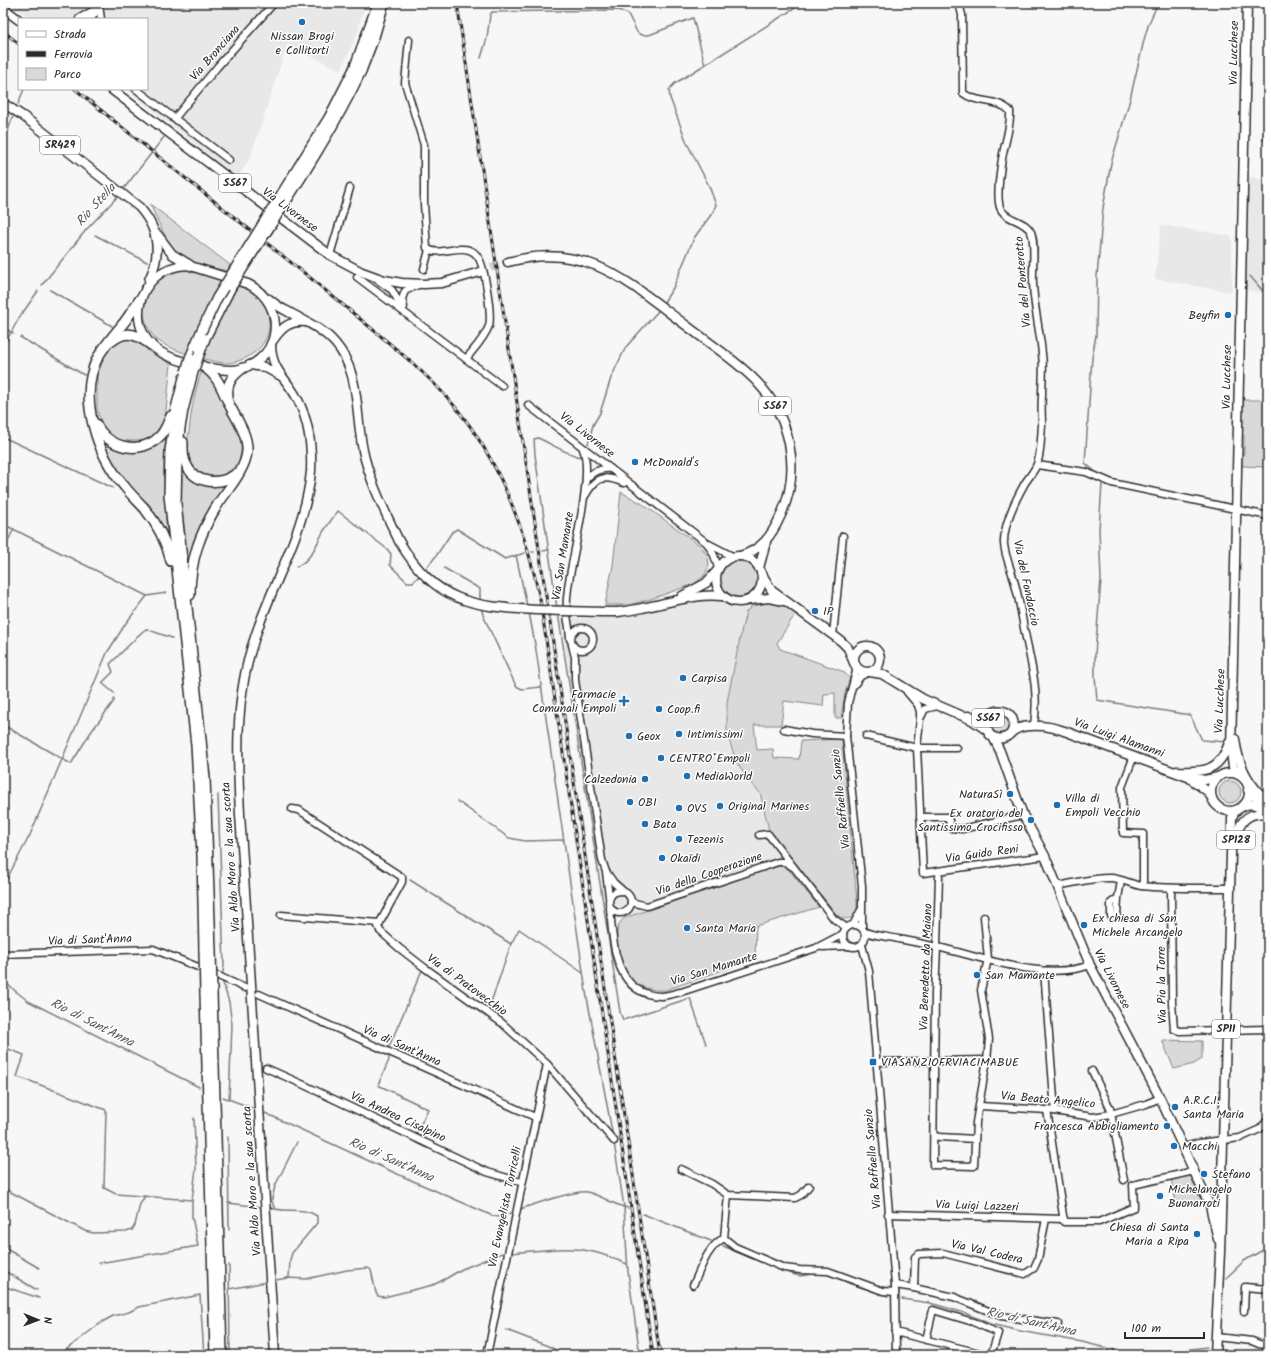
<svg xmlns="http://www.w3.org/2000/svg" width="1271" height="1358" font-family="Kalam,sans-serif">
	<rect width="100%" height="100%" fill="#f7f7f7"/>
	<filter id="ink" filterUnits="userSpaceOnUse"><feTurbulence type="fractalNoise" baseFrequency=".025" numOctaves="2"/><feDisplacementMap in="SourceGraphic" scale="8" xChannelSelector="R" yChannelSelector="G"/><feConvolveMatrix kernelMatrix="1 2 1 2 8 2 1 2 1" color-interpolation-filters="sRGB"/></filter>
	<g filter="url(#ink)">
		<g fill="#e8e8e8">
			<path d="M9,3H365L358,32L341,70L287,45L251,156L238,178L126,89H147V19H31Z"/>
			<path d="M1247,176L1268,181V295L1267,293L1245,290Z"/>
			<path d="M1161,225L1232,236V292L1155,279Z"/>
			<path d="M714,598L724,603L736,608L752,605L747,614L740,639L726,705V735L735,761L758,794L769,831L792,861L608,922L560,618H607L643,612Z"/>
		</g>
		<g fill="#d9d9d9" stroke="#828282">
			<path d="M150,204L230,265L227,271C214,268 199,265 188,260C169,251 158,221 150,204Z"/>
			<path d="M183,270H190L253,291C263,300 269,309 269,322C271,346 246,363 225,363C210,362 166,349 156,339C147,330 142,315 144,303C148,282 165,273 183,270Z"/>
			<path d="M128,337L142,342L148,351L171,364L165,419L154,435L142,441H126L114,438L102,424L97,410V376L105,355L115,341Z"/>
			<path d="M202,370C205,371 209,373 212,376C218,384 222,397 227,406C233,417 240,429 241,442C246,485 189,488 187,447C187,442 188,437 189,432C191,410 195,390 202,370Z"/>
			<path d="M1243,400H1265V404H1268V467L1242,466V454H1244V436L1242,435Z"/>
			<path d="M166,436C162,468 165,501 167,533L149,504L132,490L113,464L102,437L112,446L125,452L141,451L154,447Z"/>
			<path d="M182,463C195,489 204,486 229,482L206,514L193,542L189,564L181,504Z"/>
			<path d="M621,492L641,503L701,546L708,557L709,566L704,576L694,584L651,599L628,605H605L613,565Z"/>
			<circle cx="739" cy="579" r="19"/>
			<path d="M769,603L787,606L796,613L777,643L780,649L842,671L850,678L845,693L841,718H835V693L824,694L823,706L784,701L781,725H754L757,750L773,749L774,758L799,759L801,741L842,739L857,901V909L853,917C846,920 843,919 837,915L769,830L760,793L748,780L736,761L727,734V702L742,628L746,612L752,606Z"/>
			<circle cx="1000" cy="725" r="9"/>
			<circle cx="1230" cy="792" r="11"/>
			<path d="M779,866L785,867L790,871L819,907L756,926L755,959L666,990C656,991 645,989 636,983C622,972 608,931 624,918Z"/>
			<path d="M1162,1040L1202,1041V1059L1194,1064L1174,1069Z"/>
			<path d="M1190,1174L1202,1202L1177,1207L1171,1179Z"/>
		</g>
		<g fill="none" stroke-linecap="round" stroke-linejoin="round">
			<g stroke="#7b7b7b" stroke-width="1.5">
				<path d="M271,11L280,3"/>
				<path d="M481,58L487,38L490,15L492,12L618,10L628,14L637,32L641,35H649L693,18L705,65"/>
				<path d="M18,104L24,89"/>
				<path d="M1268,112L1263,140L1268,141"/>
				<path d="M3,143L13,117"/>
				<path d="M122,191L164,137"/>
				<path d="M95,235L147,262"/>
				<path d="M1250,276L1268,297"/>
				<path d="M42,285L86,230L119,195"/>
				<path d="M50,290L112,326"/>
				<path d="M662,305L673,288L694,238L713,212L716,205L709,186L687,143L670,98L669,90L674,84L803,3"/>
				<path d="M3,328L13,333"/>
				<path d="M20,337L84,375"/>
				<path d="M3,347L19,318L38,291"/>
				<path d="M3,437L113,488"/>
				<path d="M588,444L593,425L600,413L611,378L619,361L626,347L659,310"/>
				<path d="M1098,474L1085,463L1092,358L1096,335L1097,277L1103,208L1111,163L1129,103L1145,36L1149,23L1158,3"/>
				<path d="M1102,483L1099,530L1101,579L1095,654V676L1097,700L1190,715L1202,740L1226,742"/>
				<path d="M3,524L147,596L166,593"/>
				<path d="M3,550L14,529"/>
				<path d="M543,551L548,550"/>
				<path d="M532,552H534"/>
				<path d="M516,555L527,606"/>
				<path d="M296,567C311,560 316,546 323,532C328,525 333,517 338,511L387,549L391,554L390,565L407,582H413L420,575"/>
				<path d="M444,568L480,589V601"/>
				<path d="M424,571L436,556L452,532L457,529L505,559L525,553"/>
				<path d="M481,607L483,615L516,686L522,689L541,687"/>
				<path d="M557,608L535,455L534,439L538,438C550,443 570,456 582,457"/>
				<path d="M529,612L536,650L586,992L613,1137"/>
				<path d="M558,613L620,1012L623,1020L690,998L706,1044"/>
				<path d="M114,693L102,683L113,672L110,664L142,632L146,629L172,638"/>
				<path d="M3,725L71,764L91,732L114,701V699"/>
				<path d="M218,795L224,966L222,976"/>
				<path d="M457,801L509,838L525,841L563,840"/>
				<path d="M410,880L511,944"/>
				<path d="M3,886L30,835L107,653L126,623L147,596"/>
				<path d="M222,980L229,1002L232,1025L229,1099"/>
				<path d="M3,981L28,1001L199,1087"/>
				<path d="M445,986L486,1017L487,1015"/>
				<path d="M488,1011L511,944L519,929L583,973"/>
				<path d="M3,1047L24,1055L17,1077L30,1081L106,1110L104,1188L116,1194L192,1200"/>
				<path d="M388,1049L422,970L426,972"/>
				<path d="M388,1053L389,1060L378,1085L428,1109L416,1134"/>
				<path d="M223,1097L255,1109"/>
				<path d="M265,1113L395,1173L493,1216L499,1217L511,1213"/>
				<path d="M228,1137L229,1230"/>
				<path d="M614,1143L624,1207L628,1272L640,1355"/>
				<path d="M3,1188L85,1231L93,1233L126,1232L132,1230L135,1225L140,1204L145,1196"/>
				<path d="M228,1203L262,1207"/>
				<path d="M271,1208C275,1209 280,1210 284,1210C296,1211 306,1209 317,1216V1223L292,1253L290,1260L289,1278"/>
				<path d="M275,1208L273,1205L272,1199L275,1186L297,1142"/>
				<path d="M520,1209C532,1205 577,1189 587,1192C601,1195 613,1205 628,1208"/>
				<path d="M643,1214L711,1241"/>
				<path d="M718,1244L758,1260"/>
				<path d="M3,1247L39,1268"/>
				<path d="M511,1253C537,1251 564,1246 589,1251C602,1253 614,1259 627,1264"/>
				<path d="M99,1263L198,1246L192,1217V1200L196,1169L194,1118"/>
				<path d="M229,1265L230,1355"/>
				<path d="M3,1270L37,1290"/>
				<path d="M785,1271C799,1277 801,1277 816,1273"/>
				<path d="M831,1275L851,1284L888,1296"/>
				<path d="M1226,1278L1244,1261L1268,1247"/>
				<path d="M276,1280L287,1278L306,1279L347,1270L368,1268L371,1270L376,1293L378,1296L384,1297L433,1285L447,1278L462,1269L502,1253"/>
				<path d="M3,1286L39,1298"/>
				<path d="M229,1289L266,1282"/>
				<path d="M902,1299L930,1303L965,1313L990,1324L1020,1331L1082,1342L1110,1349"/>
				<path d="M506,1330L548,1346L566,1355"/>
				<path d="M1116,1351L1130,1355"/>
				<path d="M59,1355L102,1322L113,1316L129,1312L139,1307L200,1295L204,1355"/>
				<path d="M1146,1355L1207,1347"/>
			</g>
			<path stroke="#cecece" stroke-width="8" stroke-dasharray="8 4" stroke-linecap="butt" d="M480,272L508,262"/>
			<defs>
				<g id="minor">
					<path d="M959,3L962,15L963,93C977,104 997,98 1010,111C1011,123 1007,136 1004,149C1001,162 997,190 999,203C1001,221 1024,218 1031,232C1036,243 1032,271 1033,284C1034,308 1040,331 1042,354C1044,368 1042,382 1042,396C1041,406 1042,416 1042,425C1041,436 1041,454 1037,464C1035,470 1029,477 1025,483C1016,499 1003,525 1004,544C1005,557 1012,571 1015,584C1020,602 1022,620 1026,638C1032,667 1039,694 1034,724"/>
					<path d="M99,5L101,19"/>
					<path d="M409,40L405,83L424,145V204L427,248C436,257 457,245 469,250C473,251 476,254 478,257C485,267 492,315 489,326C484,339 474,349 466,359"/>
					<path d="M136,89L229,160"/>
					<path d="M174,119L218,66L274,3"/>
					<path d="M330,255L350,188"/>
					<path d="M424,269L429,250"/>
					<path d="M357,277L502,386"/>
					<path d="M379,281L392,290L402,308"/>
					<path d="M404,307L402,299L405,291L418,285"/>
					<path d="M528,405L707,543L734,557"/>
					<path d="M1037,465L1086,472L1112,483L1268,516"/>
					<path d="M586,479C593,471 600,468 611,469"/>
					<path d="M585,496C596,477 603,474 624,483"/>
					<path d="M708,545L714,555L718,568"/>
					<circle cx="582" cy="639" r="11"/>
					<path d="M833,635L843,536"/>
					<path d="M570,639C570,631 568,623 567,615C566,606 567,596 568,588C572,556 594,475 583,449"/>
					<path d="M572,645L575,657V680L602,860L606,872L609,897"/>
					<path d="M855,664L856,672L854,679L848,703L846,736L862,886V928"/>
					<path d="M854,685L861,676L867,673"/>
					<path d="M907,692L918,705L920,712V719L917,748L923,873L1045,856"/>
					<path d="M921,717L925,709L937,706"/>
					<path d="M784,729L812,734L846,736"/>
					<path d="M866,736L917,748H957"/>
					<path d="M1134,756L1122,787L1123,833L1143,834V886"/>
					<path d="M292,809L299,810L305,814L402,877V882L378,926L380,931L399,948L425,968L502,1023L547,1064L614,1141"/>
					<path d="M920,817H948L951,828L962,829L1023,815"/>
					<path d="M759,835L768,834L834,919L847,928"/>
					<path d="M607,873L614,883L622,890"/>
					<path d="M939,876L937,947L935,994L933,1165L974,1166L976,1122L987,1060L989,1039L981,990L988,959L984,917"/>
					<path d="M1057,886C1075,883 1094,877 1112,878C1122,879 1131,884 1141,886C1171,889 1200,888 1230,888"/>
					<path d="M1171,888L1172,1003L1174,1029L1179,1031L1268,1029"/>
					<circle cx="620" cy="902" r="11"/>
					<path d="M1118,898L1111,903V916H1117L1118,898L1121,881"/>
					<path d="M631,902L647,906L778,862H785L793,867"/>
					<path d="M610,908C613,942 614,994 660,996C667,996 675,993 681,992L816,948L843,934"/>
					<path d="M281,915L380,923"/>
					<circle cx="854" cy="936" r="11"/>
					<path d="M853,925L861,910"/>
					<path d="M865,932C876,936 886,936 898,939C911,941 924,944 937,947C983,957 1044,982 1090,965"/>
					<path d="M862,945L869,971L895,1285L896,1355"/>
					<path d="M822,947L848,946"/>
					<path d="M3,954L153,949L198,967"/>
					<path d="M1044,971L1055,1111"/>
					<path d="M216,975L245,988"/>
					<path d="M259,994L535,1117"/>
					<path d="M876,1062L987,1060"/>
					<path d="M266,1068L302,1084L487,1172L521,1182"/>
					<path d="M1092,1071L1110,1108L1124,1180"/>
					<path d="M980,1106L1047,1110L1093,1117L1111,1114L1146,1104L1160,1098"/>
					<path d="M1047,1110L1064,1222H1099L1134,1207L1133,1185L1194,1171"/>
					<path d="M934,1136L940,1137L975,1139"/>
					<path d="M1183,1147L1199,1143L1240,1138L1260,1129L1268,1120"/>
					<path d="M681,1169L712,1184L728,1195L795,1198L801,1195L809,1186"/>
					<path d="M888,1214L1064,1219"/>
					<path d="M724,1238L735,1247L784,1268L800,1270L828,1271L883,1291L895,1292"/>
					<path d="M693,1285C701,1269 707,1247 724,1238L728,1195"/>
					<path d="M895,1285L914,1288L954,1297L1001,1316L1058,1324"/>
					<path d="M914,1288L915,1257L919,1254L943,1253L1025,1274L1034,1268L1038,1259L1046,1219"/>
					<path d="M1244,1311L1245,1287L1268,1289"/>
					<path d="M895,1332L988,1355"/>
					<path d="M1216,1337L1252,1341L1259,1344L1268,1346"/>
					<path d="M926,1340L933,1310L973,1322L998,1333L991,1355"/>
					<path d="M487,1355L547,1064"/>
					<path d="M1111,1355V1353"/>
				</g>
				<g id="major">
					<path d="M3,8L19,20"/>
					<path d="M80,19L94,11"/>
					<path d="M90,19L100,3"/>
					<path d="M111,89L330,255L362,272L384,280L402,283L424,284L442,283L480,272"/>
					<path d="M3,103L23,116L139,207C159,229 162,253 149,280"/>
					<path d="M157,234L172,254L190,265"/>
					<path d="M508,262C586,240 629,283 687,326C709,343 737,361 756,381C790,416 802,469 781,515C772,535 762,550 740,556"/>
					<path d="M187,265L248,284C287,304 283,358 240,369C224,373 184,363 168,356C120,336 135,267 187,265Z"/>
					<path d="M269,299C275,304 280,308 287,311C304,321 322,328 335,343C363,375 354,420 365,459C373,488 386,514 399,541"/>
					<path d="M274,339C282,327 291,320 306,322"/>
					<path d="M271,344C271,371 287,378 298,400C309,422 312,447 311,471C306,530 273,581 255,637C235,695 237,754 240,814L275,1355"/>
					<path d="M250,365L264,367L281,376"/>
					<circle cx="739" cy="579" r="23"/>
					<path d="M759,568L766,542"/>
					<path d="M762,574L772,591L841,641L848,648L854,663"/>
					<path d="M682,596L706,583L717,571"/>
					<path d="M750,600L769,598L784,601"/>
					<path d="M617,612C625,611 634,610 642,608C669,603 695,593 722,596"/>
					<circle cx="867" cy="659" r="13"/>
					<path d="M870,672L882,674L923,699L972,720L988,731"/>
					<path d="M967,716L977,717L992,713"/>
					<path d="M1012,731C1020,712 994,702 987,720C985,724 986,728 988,732C991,738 1000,740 1006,737C1009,736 1011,733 1013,731C1018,728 1026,726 1031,726C1043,725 1056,728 1067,732L1188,777L1205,780L1218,777"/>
					<path d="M993,737L1000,751L1023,815L1045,856L1090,965L1160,1098L1210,1206L1216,1215L1218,1214L1221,1207"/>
					<path d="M1235,739C1238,765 1248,785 1268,801"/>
					<path d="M1177,771C1204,772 1219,772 1229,743"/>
					<circle cx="1230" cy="792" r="19"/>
					<path d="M1239,775L1233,767L1231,752L1247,3"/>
					<path d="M1191,779L1207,791L1212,798"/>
					<path d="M1248,790L1258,800L1266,806"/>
					<path d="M1242,806L1251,804L1268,809"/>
					<path d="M1235,843C1238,823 1246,811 1268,814"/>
					<path d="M1211,1210L1218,1239"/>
					<path d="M1215,1355L1220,1252L1232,818L1234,813L1238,809"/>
				</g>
				<g id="highway">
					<path d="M354,69L378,3"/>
					<path d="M361,71L374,37L384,3"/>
					<path d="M141,298C134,307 129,317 122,325C113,336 105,345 98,357C77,397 97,455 125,487C131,495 139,502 145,509C158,525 166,541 171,561"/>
					<path d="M112,341C127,329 138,335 151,345"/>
					<path d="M200,352L206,336L231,287"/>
					<path d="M190,358L201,332"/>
					<path d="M193,372L183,410L180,428L177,456L176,503L205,778L211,951"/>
					<path d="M184,378L175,412L173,431L170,451L169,495L196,745L202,855L204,950"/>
					<path d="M228,396C226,383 233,375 243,368"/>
					<path d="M96,424C108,449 142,456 161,435C166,429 168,422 171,416"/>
					<path d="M183,442C183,449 182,457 186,464C195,485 221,486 237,473"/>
					<path d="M190,595C190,560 200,533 218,504C228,489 246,469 247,451C248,435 237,420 230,406C221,388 219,376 201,365"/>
					<path d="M212,992L222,1355"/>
					<path d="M205,993L215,1355"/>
				</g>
			</defs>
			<use href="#minor" stroke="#2b2b2b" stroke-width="9"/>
			<use href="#major" stroke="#2b2b2b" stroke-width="11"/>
			<use href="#highway" stroke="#2b2b2b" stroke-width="12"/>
			<use href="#minor" stroke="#fff" stroke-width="6"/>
			<use href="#major" stroke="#fff" stroke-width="8"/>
			<use href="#highway" stroke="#fff" stroke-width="9"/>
			<defs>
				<g id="rail">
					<path d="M457,3L660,1355"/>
					<path d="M3,31L19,44"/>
					<path d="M75,89C152,152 230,214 308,276C331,295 354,314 377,333C407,358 437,383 461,414C503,468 526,533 540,599L653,1355"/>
				</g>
			</defs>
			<use href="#rail" stroke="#2b2b2b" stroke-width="3"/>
			<use href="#rail" stroke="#fff" stroke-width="1.5" stroke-dasharray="4.5" stroke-linecap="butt"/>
			<defs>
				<path id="major-bridge" d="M399,541C435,602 471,607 538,610C564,611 591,612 617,612"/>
				<g id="highway-bridge">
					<path d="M231,287C275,216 325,147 361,71"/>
					<path d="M201,332L217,298L329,118L354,69"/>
					<path d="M186,372L190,358"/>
					<path d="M193,372L200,352"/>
					<path d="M204,950L205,993"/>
					<path d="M211,951L212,992"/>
				</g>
			</defs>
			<use href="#major-bridge" stroke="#2b2b2b" stroke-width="11" stroke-linecap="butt"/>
			<use href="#highway-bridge" stroke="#2b2b2b" stroke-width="12" stroke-linecap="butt"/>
			<use href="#major-bridge" stroke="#fff" stroke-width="8"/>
			<use href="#highway-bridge" stroke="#fff" stroke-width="9"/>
		</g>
	</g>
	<g fill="#1f6fb2" stroke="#fff" stroke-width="1.5">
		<circle cx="302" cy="22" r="4"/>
		<circle cx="1228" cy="315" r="4"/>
		<circle cx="635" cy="462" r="4"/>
		<circle cx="815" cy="611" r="4"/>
		<circle cx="683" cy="678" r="4"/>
		<path d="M622 695h4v4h4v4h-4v4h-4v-4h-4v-4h4z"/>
		<circle cx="659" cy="709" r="4"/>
		<circle cx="679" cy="734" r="4"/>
		<circle cx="629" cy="736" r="4"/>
		<circle cx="661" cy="758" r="4"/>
		<circle cx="687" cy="776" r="4"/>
		<circle cx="645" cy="779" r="4"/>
		<circle cx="1010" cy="794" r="4"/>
		<circle cx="630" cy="802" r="4"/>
		<circle cx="1057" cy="805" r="4"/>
		<circle cx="720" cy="806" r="4"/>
		<circle cx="679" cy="808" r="4"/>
		<circle cx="1031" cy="820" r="4"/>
		<circle cx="645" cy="824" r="4"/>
		<circle cx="679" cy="839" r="4"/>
		<circle cx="662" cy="858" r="4"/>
		<circle cx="1084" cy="925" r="4"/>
		<circle cx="687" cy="928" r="4"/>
		<circle cx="977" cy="975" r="4"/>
		<rect x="869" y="1058" width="8" height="8" rx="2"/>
		<circle cx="1175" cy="1107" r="4"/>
		<circle cx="1167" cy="1126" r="4"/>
		<circle cx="1174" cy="1146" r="4"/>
		<circle cx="1204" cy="1174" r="4"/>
		<circle cx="1160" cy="1196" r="4"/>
		<circle cx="1197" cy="1234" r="4"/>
	</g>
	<g text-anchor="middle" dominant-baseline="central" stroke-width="3" stroke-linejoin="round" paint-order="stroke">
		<g fill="#fff" stroke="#6b6b6b" stroke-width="1">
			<rect x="40" y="136" width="40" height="18" rx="3"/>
			<rect x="219" y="174" width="32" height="18" rx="3"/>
			<rect x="759" y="397" width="32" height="18" rx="3"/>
			<rect x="972" y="709" width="32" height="18" rx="3"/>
			<rect x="1217" y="831" width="38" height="18" rx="3"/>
			<rect x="1212" y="1020" width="28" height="18" rx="3"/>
		</g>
		<g font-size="11" font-weight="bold" fill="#2b2b2b">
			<text x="60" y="145">SR429</text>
			<text x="235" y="183">SS67</text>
			<text x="775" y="406">SS67</text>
			<text x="988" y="718">SS67</text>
			<text x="1236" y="840">SP128</text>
			<text x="1226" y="1029">SP11</text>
		</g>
		<g font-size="12" fill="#2b2b2b" stroke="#fff" text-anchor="start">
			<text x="302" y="36" text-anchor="middle">Nissan Brogi<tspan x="302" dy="14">e Collitorti</tspan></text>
			<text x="1220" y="315" text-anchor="end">Beyfin</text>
			<text x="643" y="462">McDonald's</text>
			<text x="823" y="611">IP</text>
			<text x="691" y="678">Carpisa</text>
			<text x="616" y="694" text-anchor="end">Farmacie<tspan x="616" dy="14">Comunali Empoli</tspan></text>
			<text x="667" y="709">Coop.fi</text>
			<text x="687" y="734">Intimissimi</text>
			<text x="637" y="736">Geox</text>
			<text x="669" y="758">CENTRO*Empoli</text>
			<text x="695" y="776">MediaWorld</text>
			<text x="637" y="779" text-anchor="end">Calzedonia</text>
			<text x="1002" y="794" text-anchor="end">NaturaSì</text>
			<text x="1065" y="798">Villa di<tspan x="1065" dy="14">Empoli Vecchio</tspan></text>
			<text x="638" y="802">OBI</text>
			<text x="728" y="806">Original Marines</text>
			<text x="687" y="808">OVS</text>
			<text x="1023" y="813" text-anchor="end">Ex oratorio del<tspan x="1023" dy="14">Santissimo Crocifisso</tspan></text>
			<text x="653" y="824">Bata</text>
			<text x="687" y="839">Tezenis</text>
			<text x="670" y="858">Okaïdi</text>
			<text x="1092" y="918">Ex chiesa di San<tspan x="1092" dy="14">Michele Arcangelo</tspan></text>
			<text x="695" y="928">Santa Maria</text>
			<text x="985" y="975">San Mamante</text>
			<text x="881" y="1062">VIASANZIOFRVIACIMABUE</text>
			<text x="1183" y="1100">A.R.C.I.<tspan x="1183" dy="14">Santa Maria</tspan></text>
			<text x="1159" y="1126" text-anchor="end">Francesca Abbigliamento</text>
			<text x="1182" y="1146">Macchi</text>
			<text x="1212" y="1174">Stefano</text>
			<text x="1168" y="1189">Michelangelo<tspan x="1168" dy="14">Buonarroti</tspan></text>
			<text x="1189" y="1227" text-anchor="end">Chiesa di Santa<tspan x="1189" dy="14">Maria a Ripa</tspan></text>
		</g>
		<g font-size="12" fill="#2b2b2b" stroke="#fff">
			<text transform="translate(215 53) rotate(-49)">Via Bronciana</text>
			<text transform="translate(1234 53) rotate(-89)">Via Lucchese</text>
			<text transform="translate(290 210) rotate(37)">Via Livornese</text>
			<text transform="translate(1023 282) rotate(-95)">Via del Ponterotto</text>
			<text transform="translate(1227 377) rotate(-89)">Via Lucchese</text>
			<text transform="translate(587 435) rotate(38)">Via Livornese</text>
			<text transform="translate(563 556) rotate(-81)">Via San Mamante</text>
			<text transform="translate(1026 583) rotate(78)">Via del Fondaccio</text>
			<text transform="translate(1220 701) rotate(-88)">Via Lucchese</text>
			<text transform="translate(1119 738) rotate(20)">Via Luigi Alamanni</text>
			<text transform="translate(841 799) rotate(-96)">Via Raffaello Sanzio</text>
			<text transform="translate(982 854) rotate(-8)">Via Guido Reni</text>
			<text transform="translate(231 857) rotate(-94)">Via Aldo Moro e la sua scorta</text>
			<text transform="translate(709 874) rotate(-19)">Via della Cooperazione</text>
			<text transform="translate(90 940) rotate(-2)">Via di Sant'Anna</text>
			<text transform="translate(926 967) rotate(-88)">Via Benedetto da Maiano</text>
			<text transform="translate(714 969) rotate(-17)">Via San Mamante</text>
			<text transform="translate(1112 979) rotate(63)">Via Livornese</text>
			<text transform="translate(467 985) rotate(36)">Via di Pratovecchio</text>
			<text transform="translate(1162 985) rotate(-91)">Via Pio la Torre</text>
			<text transform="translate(402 1046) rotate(24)">Via di Sant'Anna</text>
			<text transform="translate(1048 1100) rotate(5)">Via Beato Angelico</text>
			<text transform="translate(398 1117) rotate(25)">Via Andrea Cisalpino</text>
			<text transform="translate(873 1159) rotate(-95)">Via Raffaello Sanzio</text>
			<text transform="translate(252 1181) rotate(-94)">Via Aldo Moro e la sua scorta</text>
			<text transform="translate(977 1206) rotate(2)">Via Luigi Lazzeri</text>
			<text transform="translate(505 1207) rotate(-78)">Via Evangelista Torricelli</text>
			<text transform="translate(987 1252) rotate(13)">Via Val Codera</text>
		</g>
		<g font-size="13" font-style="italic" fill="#5a5a5a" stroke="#fff">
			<text transform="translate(96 205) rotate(-48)">Rio Stella</text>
			<text transform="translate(92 1023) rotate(27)">Rio di Sant'Anna</text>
			<text transform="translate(391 1160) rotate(24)">Rio di Sant'Anna</text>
			<text transform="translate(1031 1322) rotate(13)">Rio di Sant'Anna</text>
		</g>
	</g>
	<rect width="1271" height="1358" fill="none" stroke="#fff" stroke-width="16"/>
	<rect x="8" y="8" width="1255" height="1342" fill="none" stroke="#2b2b2b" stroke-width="1.5" filter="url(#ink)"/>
	<rect x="18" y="18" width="130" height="72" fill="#ffffff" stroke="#aaaaaa"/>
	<rect x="26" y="31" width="20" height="6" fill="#ffffff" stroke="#aaaaaa"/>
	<text x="54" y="38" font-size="12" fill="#2b2b2b">Strada</text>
	<rect x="26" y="51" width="20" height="6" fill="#2b2b2b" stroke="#aaaaaa"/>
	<text x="54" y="58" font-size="12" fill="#2b2b2b">Ferrovia</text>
	<rect x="26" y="68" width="20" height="12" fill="#d9d9d9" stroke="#aaaaaa"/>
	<text x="54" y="78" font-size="12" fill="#2b2b2b">Parco</text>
	<g transform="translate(38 1320) rotate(91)" stroke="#ffffff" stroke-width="3" paint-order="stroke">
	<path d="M0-3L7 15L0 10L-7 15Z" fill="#2b2b2b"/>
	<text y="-6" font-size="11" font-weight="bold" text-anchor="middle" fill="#2b2b2b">N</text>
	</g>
	<path d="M1125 1332v6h79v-6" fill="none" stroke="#2b2b2b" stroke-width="2"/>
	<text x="1131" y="1332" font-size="12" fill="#2b2b2b" stroke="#ffffff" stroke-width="3" paint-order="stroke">100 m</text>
</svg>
